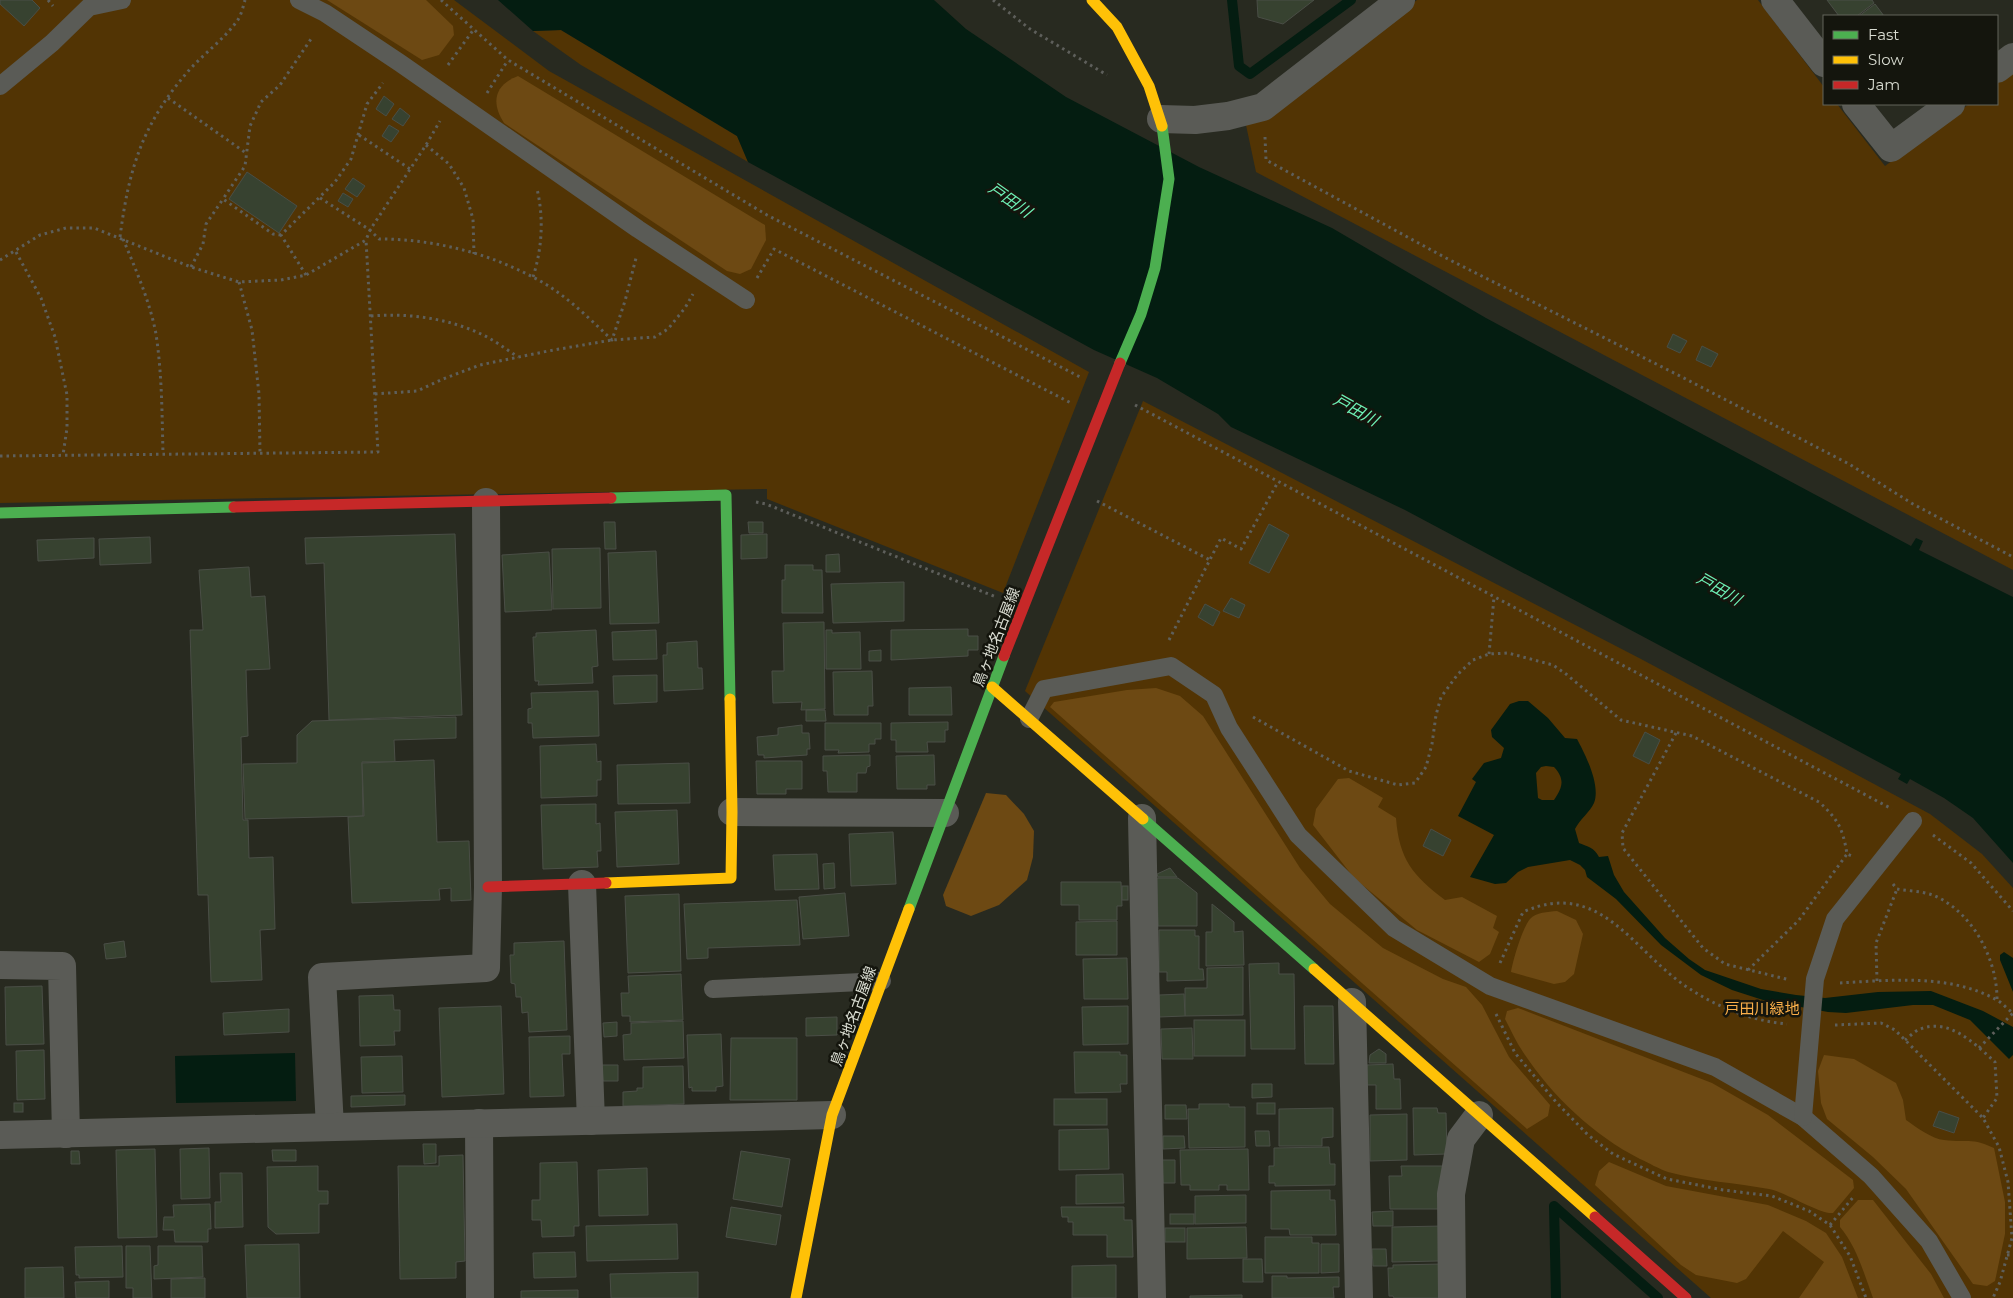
<svg xmlns="http://www.w3.org/2000/svg" width="2013" height="1298" font-family="Montserrat,'Noto Sans JP',sans-serif">
	<rect width="100%" height="100%" fill="#282a20"/>
	<g fill="#523404">
		<path d="M0,0H454L549,71L1089,372L1003,593L767,499V489L0,503Z"/>
		<path d="M1417,0H1758L1824,87V104H1837L1885,166L1969,104H1997V83L2013,71V570L1256,172L1246,125L1277,109Z"/>
		<path d="M561,30L737,136L748,162L581,65L533,31Z"/>
		<path d="M1143,401L1641,659L1930,814L1982,854L2013,888V1298H1711L1025,691Z"/>
	</g>
	<g fill="#6d4913">
		<path d="M327,0H426L453,26L454,35L439,55L422,60Z"/>
		<path d="M518,76L765,225L766,240L751,269L740,274L727,271L504,123C491,103 494,85 518,76Z"/>
		<path d="M1156,688L1180,696L1203,716L1300,868L1330,904L1383,948L1443,979L1466,987L1482,1005L1509,1057L1550,1105L1548,1116L1527,1129L1050,707L1054,702L1127,690Z"/>
		<path d="M1349,778L1383,798L1378,807L1396,818C1399,859 1413,876 1445,900L1462,897L1497,916L1493,928L1499,932L1490,954L1479,962L1417,930L1354,878L1313,825L1316,809L1338,779Z"/>
		<path d="M986,793L1006,795L1024,814L1034,831L1033,857L1027,880L999,905L971,916L946,906L943,895Z"/>
		<path d="M1557,911L1576,920L1583,934L1574,974L1565,982L1554,984L1511,972C1513,960 1522,929 1530,919C1536,912 1548,912 1557,911Z"/>
		<path d="M1518,1008L1712,1083L1768,1115L1853,1180L1854,1188L1833,1213C1821,1215 1785,1192 1769,1189C1736,1183 1701,1181 1668,1172C1659,1169 1649,1163 1640,1159C1593,1135 1552,1096 1523,1052C1516,1042 1511,1030 1505,1019L1507,1011Z"/>
		<path d="M1824,1055L1854,1059L1896,1083L1903,1100L1906,1120C1916,1127 1932,1139 1944,1140C1967,1143 1971,1137 1994,1148L2005,1202V1234L1995,1281L1987,1286L1973,1284L1906,1189L1873,1157L1827,1119L1821,1103L1818,1071Z"/>
		<path d="M1609,1162L1666,1186L1768,1205L1806,1221L1826,1233L1842,1257L1858,1298H1799L1824,1262L1783,1231L1746,1279L1737,1283L1696,1275L1681,1265L1595,1185L1599,1171Z"/>
		<path d="M1858,1200H1873L1931,1274L1944,1298H1873C1864,1274 1857,1247 1840,1227V1220Z"/>
	</g>
	<g fill="#041d11" fill-rule="evenodd">
		<path d="M498,0H934L966,29L1066,97L1199,167L1332,228L1486,318L1911,546L1916,538L1923,541L1919,550L2013,597V863L1973,818L1944,798L1910,779L1907,784L1898,779L1901,774L1405,510L1231,427L1218,414L1157,378L1094,350L748,162L737,136L561,30L533,31Z"/>
		<path d="M1519,701H1528L1548,718L1565,738L1577,739C1585,754 1601,785 1594,803C1590,812 1580,819 1575,829L1579,843C1588,847 1594,847 1599,857L1608,856L1614,875L1624,892L1665,938L1689,959L1705,970L1761,989L1796,995L1825,998L1878,992L1931,991L1983,1011L2013,1027V1055L2009,1059L1970,1020L1933,1005H1913L1846,1013L1828,1012L1763,1000L1732,990L1701,975L1661,945L1616,899L1587,877L1585,870L1580,865L1570,860L1528,867L1518,872L1506,883L1495,884L1470,877L1494,835L1458,816L1476,782L1472,779L1484,763L1501,758L1504,748L1492,737L1491,730L1510,704ZM1546,766L1554,767C1565,779 1563,787 1554,800H1542L1538,798L1536,773L1541,767Z"/>
		<path d="M2004,952L2013,958V992L2000,960V955Z"/>
		<path d="M295,1053L296,1101L176,1103L175,1056Z"/>
	</g>
	<g fill="none" stroke-linecap="round" stroke-linejoin="round">
		<g stroke="#041d11" stroke-width="10">
			<path d="M1232,0L1239,66L1250,74L1351,0"/>
			<path d="M1556,1298L1554,1206L1658,1298"/>
		</g>
	</g>
	<g fill="#374230" stroke="#4a4e46">
		<path d="M0,0H32L40,8L24,26L0,4Z"/>
		<path d="M1257,0H1314L1283,24L1258,17Z"/>
		<path d="M1827,0H1872L1874,3L1857,16H1839Z"/>
		<path d="M1875,4L1884,16H1859Z"/>
		<path d="M384,96L394,104L386,116L376,109Z"/>
		<path d="M400,108L410,116L403,126L392,119Z"/>
		<path d="M389,125L399,131L391,142L382,136Z"/>
		<path d="M247,172L297,206L279,233L229,199Z"/>
		<path d="M353,178L365,186L357,197L345,189Z"/>
		<path d="M343,193L353,199L348,207L338,201Z"/>
		<path d="M1673,334L1687,341L1680,353L1667,347Z"/>
		<path d="M1702,346L1718,354L1711,367L1696,360Z"/>
		<path d="M604,522H615L616,549H605Z"/>
		<path d="M748,522H763V533H749Z"/>
		<path d="M1269,524L1289,535L1269,573L1249,563Z"/>
		<path d="M455,534L462,715L329,720L324,563L306,564L305,538Z"/>
		<path d="M767,534V558L741,559V535Z"/>
		<path d="M150,537L151,563L100,565L99,539Z"/>
		<path d="M94,538V558L38,561L37,540Z"/>
		<path d="M600,548L601,608L553,609L552,549Z"/>
		<path d="M656,551L659,623L610,624L608,553Z"/>
		<path d="M549,552L552,610L505,612L502,555Z"/>
		<path d="M839,554L840,572H826V555Z"/>
		<path d="M785,565H813V570H822L823,613H782V580H785Z"/>
		<path d="M249,567L251,597L265,596L270,669L246,670L248,736L241,737L243,820H248L249,858L273,857L275,929L260,930L262,980L211,982L208,895H198L190,630H203L199,570Z"/>
		<path d="M904,582V621L833,623L831,584Z"/>
		<path d="M1231,598L1245,605L1239,618L1223,611Z"/>
		<path d="M1205,604L1220,612L1213,626L1198,617Z"/>
		<path d="M824,622L825,709L801,710L802,702L773,703L772,671H784L783,623Z"/>
		<path d="M968,629V636H978V650H968V656L891,660V630Z"/>
		<path d="M596,630L598,666L592,667L593,683L538,685L539,681H535L533,637H536V633Z"/>
		<path d="M656,630L657,659L613,660L612,632Z"/>
		<path d="M826,630H832V633L860,632L861,669H826Z"/>
		<path d="M697,641L698,668H702L703,689L664,691L663,655H667V643Z"/>
		<path d="M881,650V661H869V651Z"/>
		<path d="M872,671L873,706H868V715H834L833,672Z"/>
		<path d="M657,675V702L614,704L613,676Z"/>
		<path d="M951,687L952,715H909V688Z"/>
		<path d="M598,691L599,736L533,738L532,723H528V709L532,708L531,693Z"/>
		<path d="M806,710H825L826,721H806Z"/>
		<path d="M456,717V738L394,740L395,762H362L363,816L245,819L243,764L297,763V735L312,721Z"/>
		<path d="M948,722V730H945V742H927L928,752H896V740H891V723Z"/>
		<path d="M825,723H881V739H875V744H869V752L838,753L839,750H825Z"/>
		<path d="M802,725V733H809L810,749H807V755L764,758V755H758L757,737L778,735V728Z"/>
		<path d="M1645,732L1660,740L1649,764L1633,756Z"/>
		<path d="M596,744L597,762L601,761V780H597V796L541,798L540,746Z"/>
		<path d="M870,755V766L867,767L866,773H857V792H828L827,771H823V756Z"/>
		<path d="M934,755L935,785H927V789H897L896,756Z"/>
		<path d="M434,760L437,842L469,841L471,900L451,901V888L439,889L440,900L352,903L348,817L364,816L362,763Z"/>
		<path d="M756,761H802V789H786V794H757Z"/>
		<path d="M689,763L690,803L618,804L617,765Z"/>
		<path d="M596,804V824L600,823L601,851H597L598,867L543,869L541,805Z"/>
		<path d="M677,810L679,864L617,867L615,812Z"/>
		<path d="M1431,829L1451,840L1443,856L1423,846Z"/>
		<path d="M893,832L896,884L851,886L849,834Z"/>
		<path d="M817,854L819,889L775,890L773,855Z"/>
		<path d="M834,863L835,888L824,889L823,864Z"/>
		<path d="M1170,868L1177,877H1158L1157,874Z"/>
		<path d="M1157,878H1178L1197,893V926H1158Z"/>
		<path d="M1061,882H1121L1122,906H1117V920H1079V905H1061Z"/>
		<rect x="1122" y="886" width="6" height="14"/>
		<path d="M845,893L849,936L803,939L799,897Z"/>
		<path d="M679,894L681,971L628,973L625,896Z"/>
		<path d="M797,900L800,945L708,948V958L687,959L684,904Z"/>
		<path d="M1212,904L1234,922V932L1243,931L1244,965L1206,966V932H1212Z"/>
		<path d="M1117,921V955H1076V922Z"/>
		<path d="M1159,930H1195V936H1199V969H1203L1204,980L1167,981V972H1159Z"/>
		<path d="M124,941L126,957L106,959L104,944Z"/>
		<path d="M564,941L567,1030L529,1032L528,1012L522,1013L521,997H516L515,984L511,983L510,955H514V943Z"/>
		<path d="M1127,958L1128,999H1084L1083,959Z"/>
		<path d="M1279,963V974H1294L1295,1049H1251L1249,964Z"/>
		<path d="M1243,967V1015L1185,1016V988H1207V968Z"/>
		<path d="M681,974L683,1020L630,1022V1016H622L621,993H629L628,976Z"/>
		<path d="M42,986L44,1044L6,1045L5,987Z"/>
		<path d="M1184,994L1185,1016L1159,1017V995Z"/>
		<path d="M393,995L394,1010H400V1031H394L395,1045L360,1046L359,996Z"/>
		<path d="M501,1006L504,1094L442,1097L439,1008Z"/>
		<path d="M1128,1006V1044L1083,1045L1082,1007Z"/>
		<path d="M1304,1006H1333L1334,1064H1305Z"/>
		<path d="M289,1009V1032L224,1035L223,1013Z"/>
		<path d="M837,1017V1035L806,1036V1018Z"/>
		<rect x="1194" y="1020" width="51" height="36"/>
		<path d="M683,1021L684,1058L624,1060L623,1035L631,1034V1023Z"/>
		<path d="M617,1022V1036L604,1037L603,1023Z"/>
		<path d="M1192,1028L1193,1059H1162L1161,1029Z"/>
		<path d="M721,1034L723,1086L716,1087V1091H692V1087L689,1088L687,1035Z"/>
		<path d="M570,1036V1054H562L564,1096L530,1097L529,1037Z"/>
		<path d="M731,1038H797V1100H730Z"/>
		<path d="M1379,1049L1386,1054V1063H1369L1370,1055Z"/>
		<path d="M44,1050L45,1099L17,1100L16,1051Z"/>
		<path d="M1074,1052H1120V1055H1127V1084H1120L1121,1092L1075,1093Z"/>
		<path d="M402,1056L403,1092L362,1093L361,1057Z"/>
		<path d="M1393,1064L1394,1079H1400L1401,1109H1376V1085H1367V1065Z"/>
		<path d="M602,1065H618V1081H603Z"/>
		<path d="M683,1066L684,1104L623,1106V1092L637,1091V1088H643V1067Z"/>
		<path d="M1252,1084H1272V1097L1252,1098Z"/>
		<path d="M405,1095V1105L351,1107V1096Z"/>
		<rect x="1054" y="1099" width="53" height="26"/>
		<rect x="14" y="1103" width="9" height="9"/>
		<rect x="1257" y="1103" width="18" height="11"/>
		<path d="M1199,1104H1229V1107H1245V1147L1189,1148L1188,1109H1199Z"/>
		<path d="M1165,1105H1186L1187,1119H1165Z"/>
		<path d="M1333,1108V1137L1322,1138V1146H1279V1109Z"/>
		<path d="M1413,1108H1437L1438,1113H1446L1447,1154L1414,1155Z"/>
		<path d="M1939,1111L1959,1118L1954,1133L1933,1126Z"/>
		<path d="M1407,1114V1160L1370,1161V1115Z"/>
		<path d="M1108,1129L1109,1169L1059,1170V1130Z"/>
		<path d="M1255,1131H1269L1270,1146H1256Z"/>
		<path d="M1163,1136H1184L1185,1148L1163,1149Z"/>
		<path d="M423,1144H436V1163L424,1164Z"/>
		<path d="M1329,1147L1330,1164H1335V1185L1275,1186V1183H1269V1166H1274V1148Z"/>
		<path d="M209,1148L210,1198L181,1199L180,1149Z"/>
		<path d="M155,1149L157,1237L118,1238L116,1150Z"/>
		<path d="M1248,1149L1249,1190H1227V1185H1219V1190H1190V1185H1181L1180,1150Z"/>
		<path d="M272,1150H296V1161H273Z"/>
		<path d="M71,1151H79L80,1164H71Z"/>
		<path d="M741,1151L790,1159L782,1207L733,1199Z"/>
		<path d="M463,1155L465,1261L456,1262V1278L400,1279L398,1166H439V1156Z"/>
		<path d="M1162,1160H1175V1183H1163Z"/>
		<path d="M577,1162L579,1226H574V1236L542,1237L541,1220H532V1200H540V1163Z"/>
		<path d="M318,1166V1191H328V1204H319V1233L276,1234L268,1227L267,1167Z"/>
		<path d="M1401,1166H1445L1438,1209H1390L1389,1176H1402Z"/>
		<path d="M647,1168L648,1215L599,1216L598,1170Z"/>
		<path d="M220,1173H242L243,1227L215,1228V1202H221Z"/>
		<path d="M1123,1174L1124,1203L1076,1204V1175Z"/>
		<path d="M1330,1190V1200H1335L1336,1235H1290L1289,1229H1271V1191Z"/>
		<path d="M1246,1195V1223L1195,1224V1196Z"/>
		<path d="M210,1204L211,1229H208V1242H175L174,1230H163L164,1217H174L173,1205Z"/>
		<path d="M731,1207L781,1215L776,1245L726,1237Z"/>
		<path d="M1061,1207H1124V1220H1132L1133,1257H1107V1235H1073V1222H1068V1217H1062Z"/>
		<path d="M1393,1211V1226H1373L1372,1212Z"/>
		<rect x="1170" y="1214" width="24" height="10"/>
		<path d="M677,1224L678,1259L587,1261L586,1226Z"/>
		<path d="M1443,1226L1439,1261L1392,1262V1227Z"/>
		<path d="M1246,1227L1247,1258L1187,1259V1228Z"/>
		<rect x="1165" y="1228" width="20" height="14"/>
		<path d="M1265,1237H1312V1243H1319V1273H1265Z"/>
		<path d="M299,1244L300,1298H247L245,1245Z"/>
		<path d="M1321,1244H1339V1272L1321,1273Z"/>
		<path d="M122,1246L123,1277L79,1278V1275H76L75,1247Z"/>
		<path d="M126,1246H150L152,1298H133V1288H126Z"/>
		<path d="M158,1246H202L203,1277L154,1279V1266L158,1265Z"/>
		<path d="M1372,1249H1386L1387,1266H1373Z"/>
		<path d="M575,1252L576,1277L534,1278L533,1253Z"/>
		<path d="M1243,1259H1262L1263,1282H1243Z"/>
		<path d="M1443,1264L1441,1298H1394L1393,1296H1389L1388,1268H1393V1265Z"/>
		<path d="M1116,1265V1298H1072V1266Z"/>
		<path d="M63,1267L64,1298H25V1268Z"/>
		<path d="M698,1272V1298H611L610,1274Z"/>
		<path d="M1272,1276H1287V1278L1339,1277V1287H1333L1334,1298H1272Z"/>
		<path d="M205,1278V1298H171V1279Z"/>
		<path d="M109,1281V1298H76L75,1282Z"/>
		<path d="M578,1290V1298H521V1291Z"/>
		<path d="M1242,1295V1298H1190V1296Z"/>
	</g>
	<g fill="none" stroke-linecap="round" stroke-linejoin="round">
		<g stroke="#5e5f5b" stroke-width="3" stroke-dasharray="2.5 4" stroke-linecap="butt">
			<path d="M48,0L53,6"/>
			<path d="M441,0L508,60L767,215L1082,378"/>
			<path d="M993,0L1030,29L1107,75"/>
			<path d="M448,65L474,29"/>
			<path d="M487,93L508,60"/>
			<path d="M168,98L246,153"/>
			<path d="M359,135L410,169"/>
			<path d="M1265,137L1266,160L1446,258L1680,376L1849,464L1913,504L2013,557"/>
			<path d="M426,145L449,164L464,188L473,219L474,254"/>
			<path d="M320,198L370,230L379,239C437,239 497,255 547,285C571,300 592,321 612,340L625,301L636,258"/>
			<path d="M281,235L273,234L223,199L245,166L250,126L261,102L280,85L313,36"/>
			<path d="M120,237C129,167 143,122 191,68C206,52 224,39 237,21C241,16 243,7 245,0"/>
			<path d="M123,239C136,270 150,302 156,334C162,374 162,414 163,454"/>
			<path d="M16,252L41,298L55,337L67,395V428L63,455"/>
			<path d="M0,260L40,235L66,228H94L191,267L239,282L281,280L306,275L366,240L370,230L426,145L440,121"/>
			<path d="M191,267L203,244L206,224L223,199"/>
			<path d="M306,275L281,235L335,182L351,159L367,104L383,83"/>
			<path d="M533,277C542,249 544,218 537,189"/>
			<path d="M757,278L774,249L1071,403"/>
			<path d="M239,282L252,330L259,394L260,453"/>
			<path d="M371,316C408,313 447,318 481,334C494,340 506,349 518,357"/>
			<path d="M375,394L417,391L443,379L480,365L548,351L612,340L655,337L668,329L685,308L693,294"/>
			<path d="M1135,405L1892,809"/>
			<path d="M0,456L378,452L366,240"/>
			<path d="M1097,501L1210,560"/>
			<path d="M756,502L766,504L996,597"/>
			<path d="M1169,640L1221,538L1241,549L1278,482"/>
			<path d="M1489,654L1494,597"/>
			<path d="M1253,717L1349,771L1398,785L1415,783L1426,767L1432,744L1436,715L1441,697L1458,674L1473,660L1489,654L1508,653L1553,665L1566,674L1621,720L1692,736L1819,802C1838,819 1843,829 1847,854L1852,856"/>
			<path d="M1676,733L1622,833L1623,848L1703,948L1725,964L1790,980"/>
			<path d="M1933,835L1971,863L2013,911"/>
			<path d="M1893,884L1897,889C1909,891 1923,891 1935,896C1973,913 1997,959 1997,999"/>
			<path d="M1500,963L1523,912C1602,877 1634,954 1690,989C1719,1008 1753,1021 1787,1024"/>
			<path d="M1748,970L1799,920L1847,854"/>
			<path d="M1877,981L1876,943L1897,889"/>
			<path d="M1840,983C1891,980 1949,974 1995,999C2002,1002 2007,1009 2013,1013"/>
			<path d="M1496,1014L1515,1053L1556,1102L1588,1135L1613,1154L1667,1179L1723,1190L1772,1196L1809,1211L1830,1225L1850,1256L1866,1298"/>
			<path d="M1835,1025L1881,1023L1895,1030L1983,1118L1999,1147L2008,1182L2012,1238L2000,1282L1993,1298"/>
			<path d="M1905,1040C1909,1037 1914,1032 1918,1030C1948,1016 1975,1044 1995,1062L1997,1098L1983,1118"/>
			<path d="M1979,1048L2013,1013"/>
			<path d="M1830,1225L1855,1195"/>
			<path d="M2007,1255H2013"/>
		</g>
		<g stroke="#5a5b56" stroke-width="18">
			<path d="M299,0L325,13L400,63L638,229L746,300"/>
			<path d="M0,86L52,43L89,7L122,0"/>
			<path d="M1029,719L1044,689L1171,666L1214,695L1229,728L1298,835L1394,928L1490,986L1715,1067L1803,1117L1871,1176L1929,1241L1962,1298"/>
			<path d="M713,989L882,981"/>
			<path d="M1803,1117L1815,979L1835,919L1913,821"/>
		</g>
		<g stroke="#5a5b56" stroke-width="28">
			<path d="M1775,0L1824,63"/>
			<path d="M1997,69L2013,57"/>
			<path d="M1856,104L1891,148L1951,104"/>
			<path d="M1161,119L1195,120L1228,116L1263,107L1401,0"/>
			<path d="M732,812L945,813"/>
			<path d="M1142,818L1152,1298"/>
			<path d="M582,884L591,1121"/>
			<path d="M0,965L62,966L66,1134"/>
			<path d="M1352,1002L1359,1298"/>
			<path d="M479,1123L480,1298"/>
			<path d="M330,1127L322,977L486,968L488,887L486,502"/>
			<path d="M0,1135L832,1115"/>
			<path d="M1452,1298L1451,1194L1461,1139L1479,1115"/>
		</g>
		<g stroke="#4caf50" stroke-width="11">
			<path d="M1120,363L1141,314L1155,268L1169,179L1162,126"/>
			<path d="M611,498L726,495L730,699"/>
			<path d="M0,513L234,507"/>
			<path d="M1143,819L1314,969"/>
			<path d="M909,909L1004,656"/>
		</g>
		<g stroke="#ffc107" stroke-width="11">
			<path d="M1092,0L1117,27L1149,86L1162,126"/>
			<path d="M992,687L1143,819"/>
			<path d="M606,883L731,878L732,812L730,699"/>
			<path d="M1314,969L1595,1217"/>
			<path d="M796,1298L832,1115L909,909"/>
		</g>
		<g stroke="#c62828" stroke-width="11">
			<path d="M234,507L611,498"/>
			<path d="M1004,656L1120,363"/>
			<path d="M488,887L606,883"/>
			<path d="M1595,1217L1686,1298"/>
		</g>
	</g>
	<g text-anchor="middle" dominant-baseline="central" stroke-width="5" stroke-linejoin="round" paint-order="stroke">
		<g font-size="15" fill="#d9dcd1" stroke="#14150d">
			<text transform="translate(996 637) rotate(-69)">鳥ヶ地名古屋線</text>
			<text transform="translate(853 1016) rotate(-70)">鳥ヶ地名古屋線</text>
		</g>
		<g font-size="15" fill="#fbaf4a" stroke="#14150d">
			<text x="1762" y="1008">戸田川緑地</text>
		</g>
		<g font-size="16" font-style="italic" fill="#6ef2b7" stroke="#14150d">
			<text transform="translate(1010 200) rotate(35)">戸田川</text>
			<text transform="translate(1356 410) rotate(29)">戸田川</text>
			<text transform="translate(1719 589) rotate(30)">戸田川</text>
		</g>
	</g>
	<rect x="1823" y="15" width="175" height="90" fill="#14150d" stroke="#63655b"/>
	<rect x="1833" y="31" width="25" height="8" fill="#4caf50" stroke="#63655b"/>
	<text x="1868" y="40" font-size="15" fill="#d9dcd1">Fast</text>
	<rect x="1833" y="56" width="25" height="8" fill="#ffc107" stroke="#63655b"/>
	<text x="1868" y="65" font-size="15" fill="#d9dcd1">Slow</text>
	<rect x="1833" y="81" width="25" height="8" fill="#c62828" stroke="#63655b"/>
	<text x="1868" y="90" font-size="15" fill="#d9dcd1">Jam</text>
</svg>
